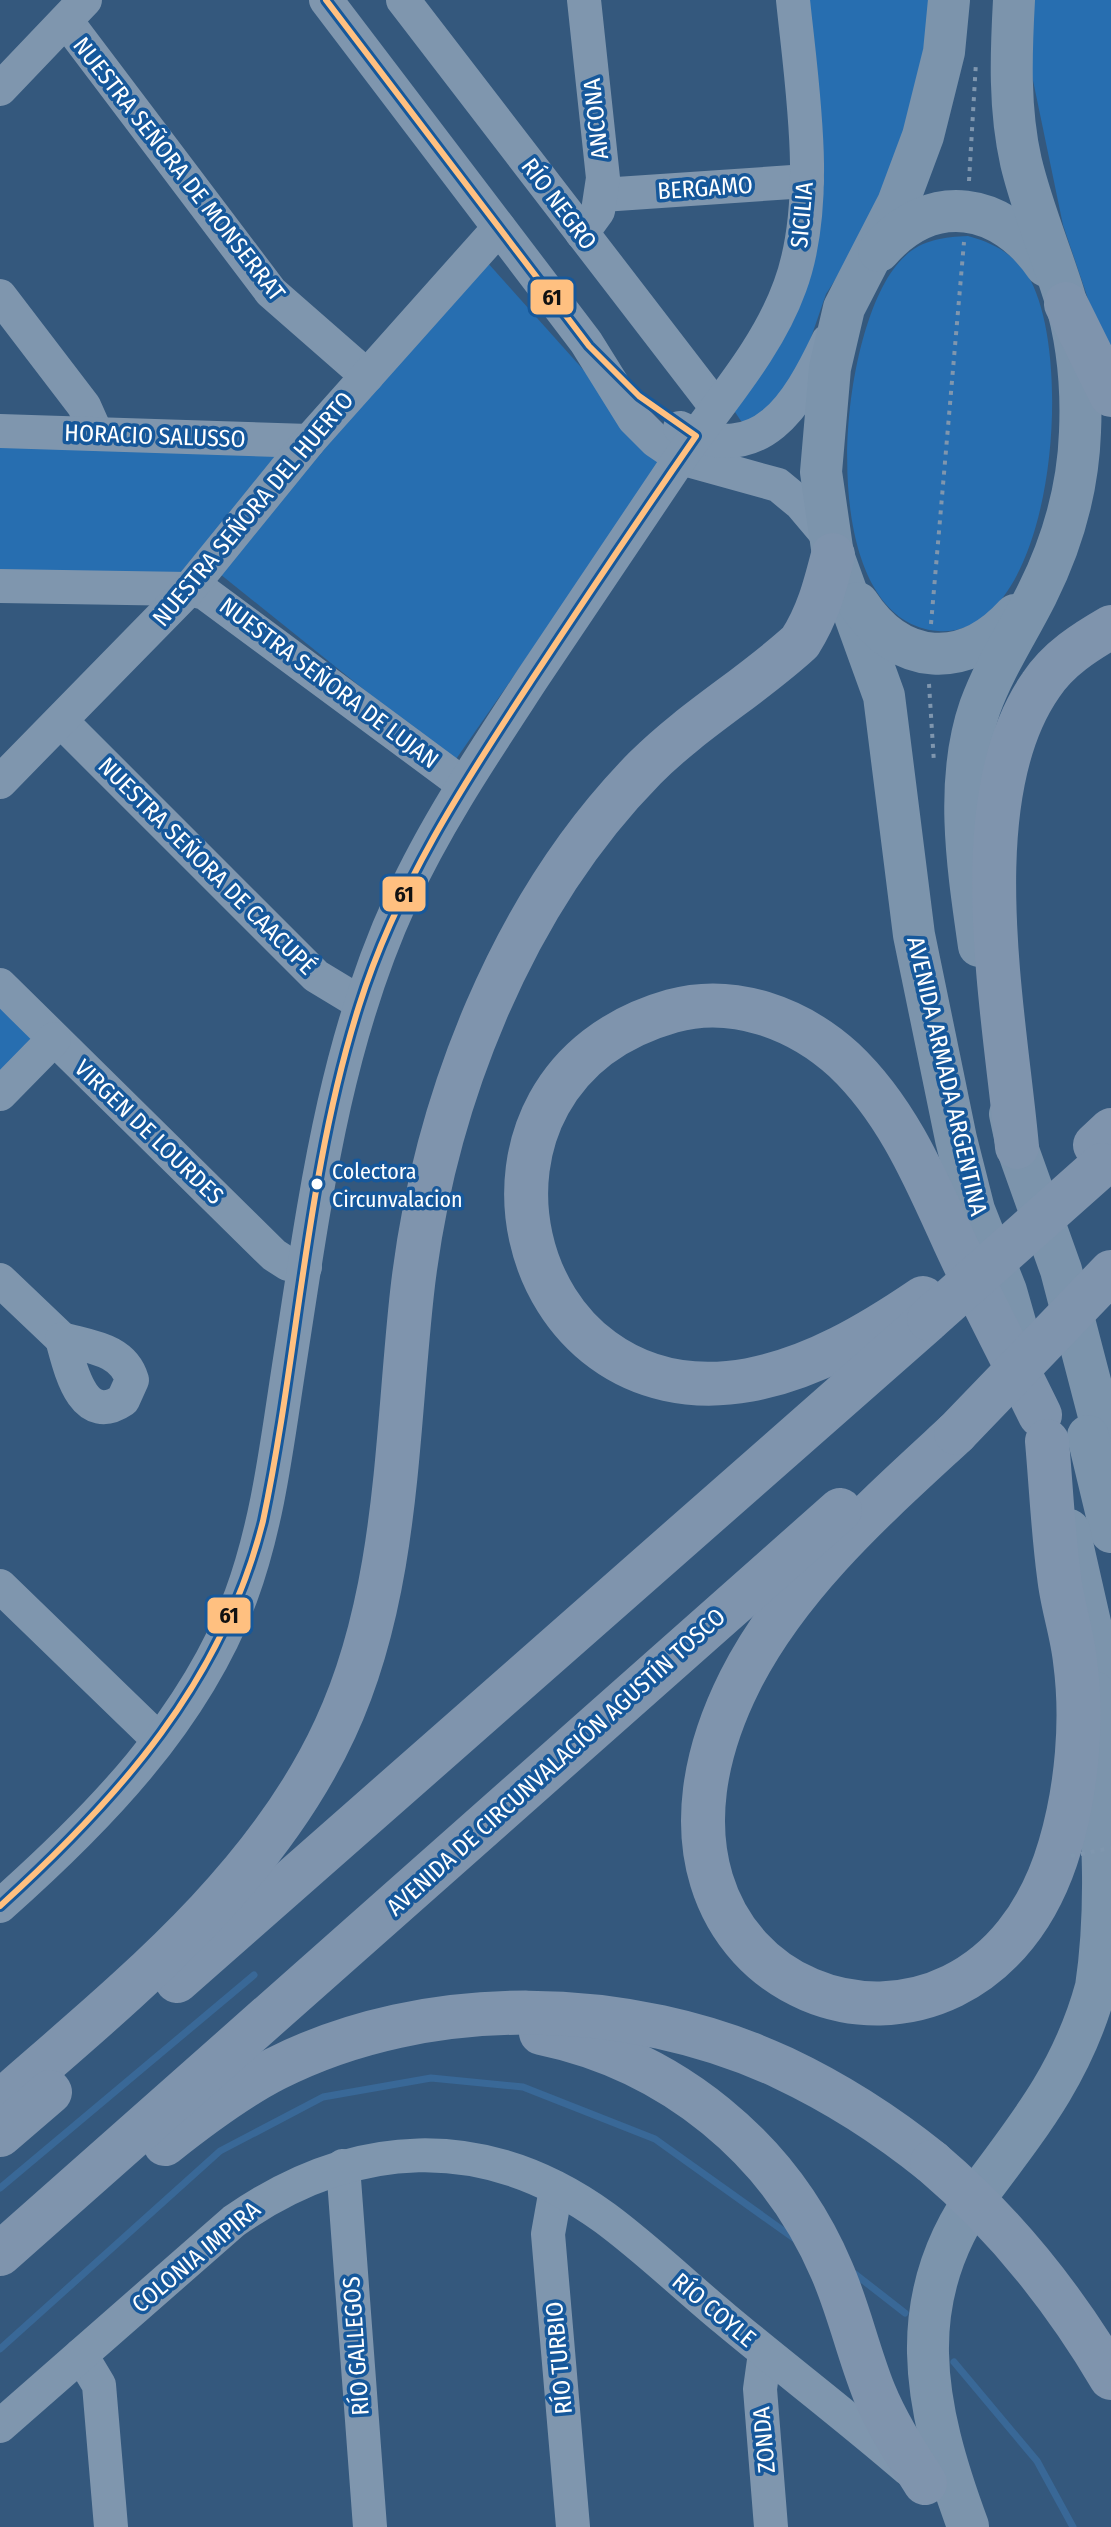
<svg xmlns="http://www.w3.org/2000/svg" width="1111" height="2527" font-family="'Fira Sans Condensed',sans-serif">
	<rect width="100%" height="100%" fill="#34587d"/>
	<g fill="#276eb0">
		<path d="M808,0H932L924,77L872,223L826,294L793,390L749,424L741,421L735,412L736,399C758,364 788,327 803,289C840,198 817,95 808,0Z"/>
		<path d="M1032,0H1111V367L1063,225L1030,66Z"/>
		<path d="M968,236C990,242 1009,251 1024,270C1078,341 1057,640 938,631C810,621 836,325 902,259C920,240 943,237 968,236Z"/>
		<path d="M487,262L664,460L454,762L215,570Z"/>
		<path d="M0,441L281,453L183,575L0,573Z"/>
		<path d="M0,1005L36,1043L0,1081Z"/>
	</g>
	<g fill="none" stroke-linecap="round" stroke-linejoin="round">
		<g stroke="#396897" stroke-width="7">
			<path d="M0,2188L254,1975"/>
			<path d="M855,2274L905,2313"/>
			<path d="M0,2349L220,2151L323,2097L431,2078L523,2087L655,2139L795,2239"/>
			<path d="M954,2362L1037,2461L1073,2527"/>
		</g>
		<g stroke="#7f96ae" stroke-width="4" stroke-dasharray="4 6" stroke-linecap="butt">
			<path d="M969,181L976,62"/>
			<path d="M931,624L964,242"/>
			<path d="M929,684L934,763"/>
		</g>
		<g stroke="#7f96ae" stroke-width="34">
			<path d="M326,0L586,342L634,419L656,441L681,458L778,485L801,504L828,536"/>
			<path d="M403,0L716,407"/>
			<path d="M67,22L271,292L367,376"/>
			<path d="M0,89L85,0"/>
			<path d="M602,195L807,181"/>
			<path d="M582,233L598,211L603,178L584,0"/>
			<path d="M0,296L84,406L96,433"/>
			<path d="M680,428C761,469 798,404 828,341"/>
			<path d="M0,431L309,441"/>
			<path d="M0,586L189,589L205,593L463,784"/>
			<path d="M61,721L316,976L359,1002"/>
			<path d="M0,782L189,589L309,441L499,228"/>
			<path d="M0,985L274,1255L288,1264L305,1267"/>
			<path d="M0,1094L54,1039"/>
			<path d="M0,1280L62,1339"/>
			<path d="M62,1339C90,1347 123,1349 132,1380L123,1400C82,1428 70,1367 62,1339Z"/>
			<path d="M0,1586L159,1740"/>
			<path d="M0,1906C98,1819 194,1721 241,1596C268,1523 277,1443 289,1366C314,1207 333,1048 401,900C437,822 485,751 532,679C581,605 631,531 681,457C719,402 767,350 790,286C821,202 802,88 793,0"/>
			<path d="M343,2166L370,2527"/>
			<path d="M556,2189L548,2234L573,2527"/>
			<path d="M765,2353L760,2389L771,2527"/>
			<path d="M81,2355L99,2385L111,2527"/>
			<path d="M0,2426L234,2221C353,2138 484,2130 605,2218C647,2249 685,2286 725,2319C786,2370 848,2417 908,2469"/>
		</g>
		<g stroke="#7c94ac" stroke-width="42">
			<path d="M949,0L944,52L923,136L898,203L844,308L830,368L821,472L833,555L884,696L914,935L956,1139L974,1210L1006,1291L1026,1361"/>
			<path d="M879,251C932,190 1002,202 1046,266"/>
			<path d="M858,603C900,667 965,670 1015,615"/>
			<path d="M979,946C968,869 954,782 980,707C995,666 1018,632 1037,594C1063,542 1078,490 1080,432C1082,387 1077,338 1064,295C1050,250 1032,208 1021,162C1009,109 1011,54 1014,0"/>
			<path d="M1010,1114L1017,1147L1061,1270L1111,1462"/>
			<path d="M1088,1436L1111,1532"/>
			<path d="M1069,1530L1111,1715"/>
			<path d="M968,2526C924,2407 900,2297 984,2186C1033,2121 1074,2068 1096,1987C1111,1887 1098,1792 1094,1692"/>
		</g>
		<g stroke="#7f94ad" stroke-width="44">
			<path d="M1066,304L1111,395"/>
			<path d="M1095,1145L1111,1130"/>
			<path d="M1017,1147C1005,1014 961,800 1041,685C1058,659 1085,642 1111,627"/>
			<path d="M923,1298C870,1334 813,1368 749,1380C511,1423 431,1079 672,1011C733,994 798,1018 844,1060C897,1110 925,1177 954,1241C981,1300 1012,1357 1040,1415"/>
			<path d="M956,1433C877,1506 790,1582 740,1681C582,1996 976,2134 1060,1846C1077,1788 1083,1720 1075,1661C1072,1632 1062,1605 1059,1576C1053,1532 1051,1486 1047,1441"/>
			<path d="M177,1981L927,1321"/>
			<path d="M541,2033C671,2060 780,2148 832,2271C849,2310 858,2352 874,2392C887,2424 906,2453 925,2483"/>
			<path d="M0,2102C125,1992 264,1883 335,1729C398,1594 396,1438 412,1293C433,1105 511,904 645,768C693,720 751,687 800,642C818,614 825,586 833,555"/>
			<path d="M0,2135L50,2092"/>
			<path d="M165,2144C199,2117 236,2089 275,2069C427,1992 630,1996 783,2068C836,2093 886,2125 932,2162"/>
			<path d="M0,2254L840,1510"/>
		</g>
		<path stroke="#7f96ae" stroke-width="4" stroke-dasharray="4 6" stroke-linecap="butt" d="M1071,1856L1111,1848"/>
		<g stroke="#7f94ad" stroke-width="44">
			<path d="M929,1319L1102,1165"/>
			<path d="M956,1433L1111,1272"/>
			<path d="M932,2162C1005,2224 1062,2295 1111,2378"/>
		</g>
		<defs>
			<path id="bus-1" d="M0,1906C119,1798 223,1681 263,1521C299,1350 306,1173 359,1006C396,888 464,783 531,681C585,599 640,517 696,436L639,396L589,346L326,0"/>
		</defs>
		<use href="#bus-1" stroke="#16589b" stroke-width="12"/>
		<use href="#bus-1" stroke="#ffc080" stroke-width="6"/>
	</g>
	<circle fill="#fff" stroke="#16589b" stroke-width="3" cx="317" cy="1184" r="7"/>
	<g text-anchor="middle" dominant-baseline="central" stroke-width="7" stroke-linejoin="round" paint-order="stroke">
		<g font-size="22" fill="#fff" stroke="#16589b" text-anchor="start">
			<text x="332" y="1171">Colectora<tspan x="332" dy="28">Circunvalacion</tspan></text>
		</g>
		<g font-size="24" fill="#fff" stroke="#16589b">
			<text transform="translate(596 119) rotate(-96)">ANCONA</text>
			<text transform="translate(179 169) rotate(52)">NUESTRA SEÑORA DE MONSERRAT</text>
			<text transform="translate(705 188) rotate(-4)">BERGAMO</text>
			<text transform="translate(559 204) rotate(53)">RÍO NEGRO</text>
			<text transform="translate(802 215) rotate(-85)">SICILIA</text>
			<text transform="translate(155 436) rotate(2)">HORACIO SALUSSO</text>
			<text transform="translate(253 509) rotate(-50)">NUESTRA SEÑORA DEL HUERTO</text>
			<text transform="translate(329 683) rotate(37)">NUESTRA SEÑORA DE LUJAN</text>
			<text transform="translate(207 866) rotate(45)">NUESTRA SEÑORA DE CAACUPÉ</text>
			<text transform="translate(947 1076) rotate(77)">AVENIDA ARMADA ARGENTINA</text>
			<text transform="translate(149 1132) rotate(44)">VIRGEN DE LOURDES</text>
			<text transform="translate(556 1762) rotate(-42)">AVENIDA DE CIRCUNVALACIÓN AGUSTÍN TOSCO</text>
			<text transform="translate(196 2257) rotate(-40)">COLONIA IMPIRA</text>
			<text transform="translate(714 2310) rotate(40)">RÍO COYLE</text>
			<text transform="translate(356 2346) rotate(-94)">RÍO GALLEGOS</text>
			<text transform="translate(559 2358) rotate(-95)">RÍO TURBIO</text>
			<text transform="translate(764 2440) rotate(-95)">ZONDA</text>
		</g>
	</g>
	<g stroke="#16589b" stroke-width="3">
		<rect x="529" y="278" width="46" height="38" rx="8" fill="#ffc080"/>
		<rect x="381" y="875" width="46" height="38" rx="8" fill="#ffc080"/>
		<rect x="206" y="1596" width="46" height="39" rx="8" fill="#ffc080"/>
	</g>
	<g font-size="22" text-anchor="middle" font-weight="bold" fill="#111">
		<text x="552" y="305">61</text>
		<text x="404" y="902">61</text>
		<text x="229" y="1623">61</text>
	</g>
</svg>
